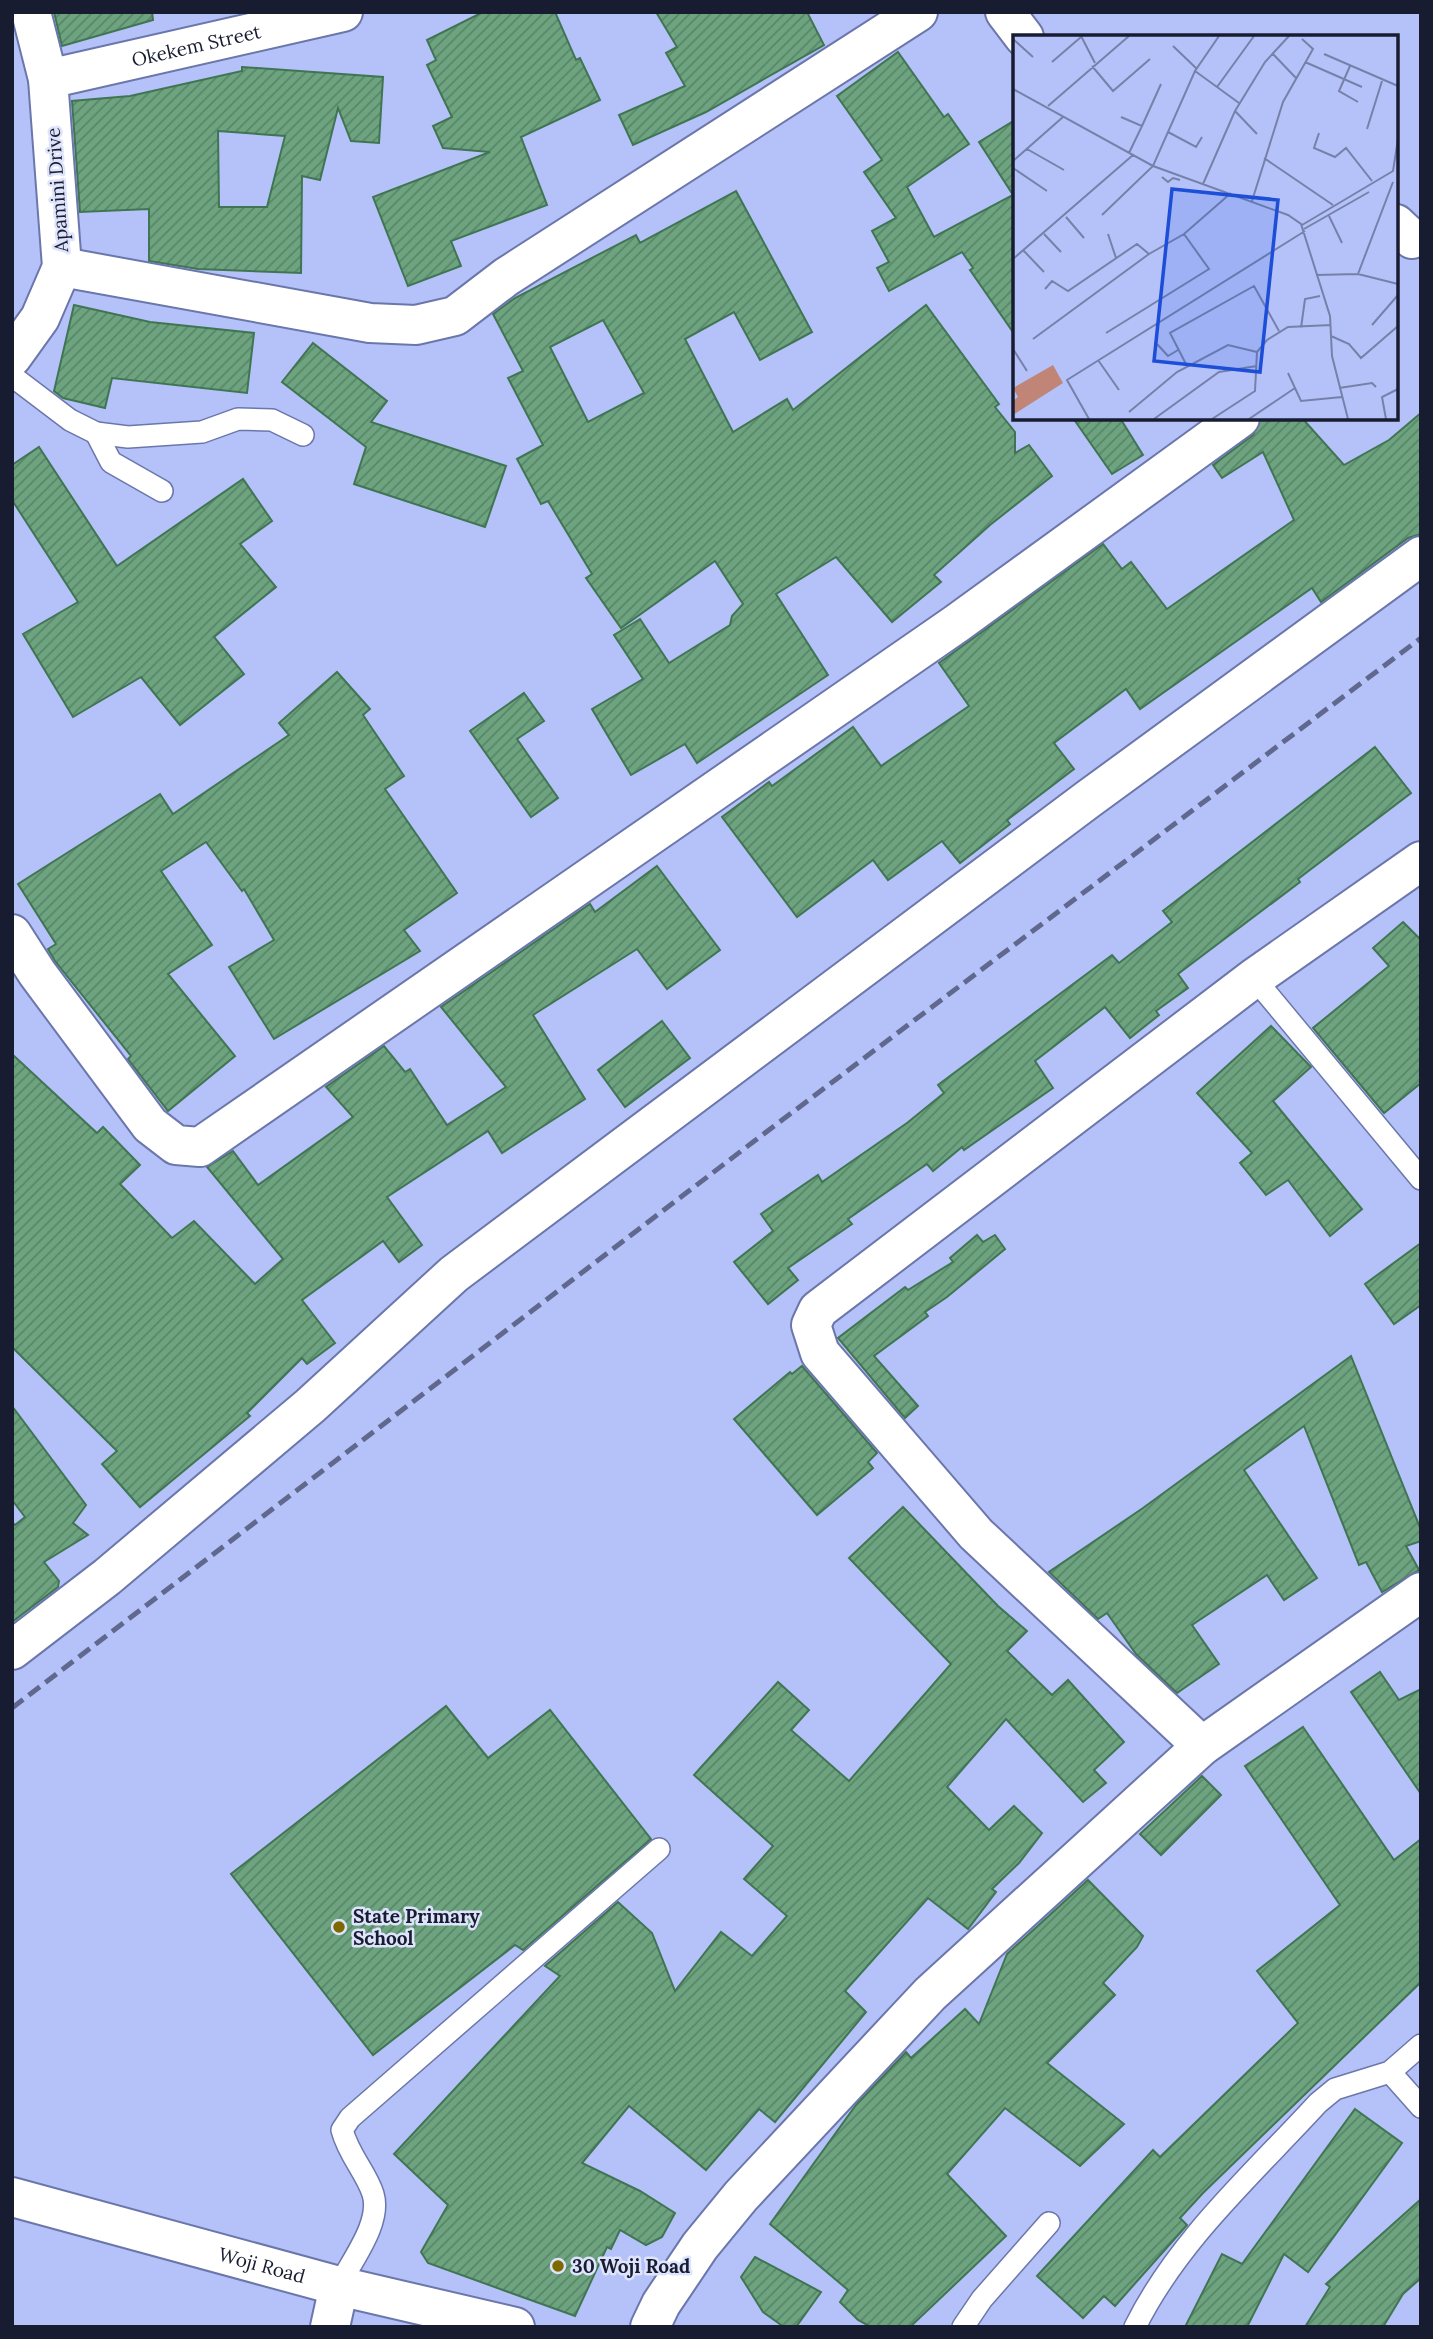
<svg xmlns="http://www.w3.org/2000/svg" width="1433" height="2339" font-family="Lora,serif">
	<defs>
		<pattern id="building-hatch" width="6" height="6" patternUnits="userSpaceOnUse" patternTransform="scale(1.75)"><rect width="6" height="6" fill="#6da47f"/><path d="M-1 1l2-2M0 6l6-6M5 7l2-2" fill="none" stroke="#598568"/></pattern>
	</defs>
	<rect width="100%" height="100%" fill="#b4c2f9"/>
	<g fill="url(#building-hatch)" stroke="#407553" stroke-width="2" fill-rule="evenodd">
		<path d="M54,12H152L153,20L62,46Z"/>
		<path d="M483,12H555L576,60L580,58L600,100L521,137L547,205L451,241L461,266L408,286L373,197L490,152L443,148L433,126L452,117L427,65L436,60L427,40Z"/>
		<path d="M656,12H807L824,45L706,112L633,145L619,115L685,86L666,53L677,47Z"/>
		<path d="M898,52L944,117L948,114L969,144L907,187L934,237L1013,195L979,142L1015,120V335L970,270L973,268L962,252L889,291L877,268L889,262L872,231L896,218L864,172L882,160L837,96Z"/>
		<path d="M242,67L383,77L379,143L351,141L338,108L320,180L302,176L301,273L198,269L149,261V209L80,212L72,101L130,96L242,71ZM218,131L285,136L267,207H219Z"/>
		<path d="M736,191L812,332L760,360L734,312L685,339L733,432L787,399L793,410L926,305L999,404L995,407L1015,432V453L1029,445L1052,476L990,525L934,575L941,582L892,622L836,557L776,594L828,675L697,763L685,744L631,775L592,709L643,679L614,635L640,619L669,663L730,625L732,616L743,604L715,561L621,628L586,578L592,574L548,501L541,504L517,459L543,445L508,378L523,371L493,314L515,298L636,235L640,243ZM603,320L644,393L588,422L550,347Z"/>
		<path d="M74,305L150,322L254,333L247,393L112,378L105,408L63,398L54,391Z"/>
		<path d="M313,343L387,401L371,422L506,466L485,527L354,484L366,447L282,382Z"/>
		<path d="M1421,413V534L1408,538L1321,602L1312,588L1140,709L1126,689L1054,743L1074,769L1007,820L1010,824L960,863L942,841L888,880L873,860L797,917L722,817L769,782L772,786L853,727L881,766L969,706L939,663L1103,544L1122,569L1131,562L1167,609L1294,520L1263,452L1222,478L1213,465L1253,435L1261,418H1302L1344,465L1389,440Z"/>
		<path d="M1073,418H1120L1143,455L1112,474Z"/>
		<path d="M39,447L117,566L243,479L272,521L240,544L276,587L214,637L244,674L180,725L141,677L73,717L23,634L78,602L12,500V465Z"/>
		<path d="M337,672L370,709L363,715L404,776L385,789L457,893L404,930L420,951L274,1039L229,967L274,940L244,889L242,891L206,842L161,871L212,945L168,974L235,1056L168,1111L128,1059L131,1056L55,961L48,949L56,944L18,884L160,794L173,814L289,735L279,723Z"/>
		<path d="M524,693L544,721L517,739L558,798L531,817L470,731Z"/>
		<path d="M1375,747L1411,793L1298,879L1300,882L1178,974L1188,988L1156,1011L1159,1015L1130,1038L1105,1007L1035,1061L1053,1088L964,1150L962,1147L933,1171L927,1164L848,1219L852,1224L788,1268L798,1280L768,1304L734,1262L773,1231L761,1214L818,1175L822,1182L907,1123L944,1093L938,1085L1112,955L1119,963L1172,922L1163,911Z"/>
		<path d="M657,866L720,950L667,989L637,949L533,1015L585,1099L502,1153L488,1131L387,1197L422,1245L399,1262L383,1241L302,1300L335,1343L307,1364L302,1358L247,1413L250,1416L140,1507L102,1464L117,1451L12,1347V1054L97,1133L103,1127L140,1165L120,1184L172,1238L194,1221L255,1284L283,1259L207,1167L233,1151L258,1185L353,1117L326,1087L384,1046L405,1072L410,1069L447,1125L506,1087L441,1007L590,904L595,912Z"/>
		<path d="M1403,922L1421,940V1083L1384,1113L1313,1028L1389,966L1373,948Z"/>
		<path d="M662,1021L690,1058L625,1107L598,1070Z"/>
		<path d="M1271,1026L1311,1067L1273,1101L1362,1209L1330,1236L1288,1180L1266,1195L1240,1163L1252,1153L1197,1093Z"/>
		<path d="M977,1235L983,1242L995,1235L1005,1249L947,1297L925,1312L928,1316L874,1356L918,1406L905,1418L838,1338L905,1287L908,1290L953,1262L950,1258Z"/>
		<path d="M1421,1243V1305L1394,1324L1365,1284Z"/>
		<path d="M1351,1356L1421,1530V1541L1406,1546L1419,1570L1382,1592L1366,1562L1359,1565L1304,1426L1244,1470L1317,1578L1284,1600L1267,1575L1192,1625L1219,1664L1177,1693L1136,1654L1107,1613L1098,1619L1049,1572L1143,1508Z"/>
		<path d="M802,1366L877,1453L868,1462L873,1468L817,1515L734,1419L790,1372L792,1374Z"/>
		<path d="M12,1406L86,1505L73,1523L88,1535L44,1562L59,1581L58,1587L12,1622V1522L15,1525L25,1517L12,1500Z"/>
		<path d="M903,1507L998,1606L1027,1631L1007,1651L1052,1695L1068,1680L1124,1742L1094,1770L1106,1783L1083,1802L1006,1719L947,1787L989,1830L1014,1806L1042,1833L1019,1863L992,1889L996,1892L968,1929L928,1898L845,1991L866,2012L775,2122L759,2109L706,2170L629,2106L582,2163L640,2191L675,2213L662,2237L646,2245L620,2230L611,2249L607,2247L575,2316L428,2263L421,2252L448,2205L394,2154L560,1976L545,1966L618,1902L652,1933L675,1991L721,1932L752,1956L787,1916L744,1879L773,1846L694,1775L778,1682L809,1710L791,1730L849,1781L951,1664L849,1558Z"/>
		<path d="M1380,1672L1399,1700L1421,1689V1794L1351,1692Z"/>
		<path d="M446,1706L488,1758L550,1710L651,1839L523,1950L515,1945L373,2055L231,1874Z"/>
		<path d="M1303,1727L1394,1860L1421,1839V1982L1203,2193L1180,2218L1187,2225L1115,2306L1104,2296L1083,2318L1037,2276L1153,2150L1160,2157L1298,2023L1257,1971L1340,1905L1245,1766Z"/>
		<path d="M1202,1776L1221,1795L1161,1855L1140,1834Z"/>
		<path d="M1088,1880L1143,1936L1137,1947L1103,1983L1115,1995L1047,2063L1124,2124L1080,2166L1005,2108L947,2174L1006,2236L910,2327H871L858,2320L840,2302L848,2290L770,2224L856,2105L906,2052L911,2058L965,2009L979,2024L1007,1954Z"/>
		<path d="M1355,2109L1402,2143L1308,2272L1284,2254L1247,2327H1185L1222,2254L1242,2264Z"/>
		<path d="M1421,2199V2278L1403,2294L1383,2327H1305L1330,2287L1326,2284Z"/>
		<path d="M755,2257L821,2292L796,2327H784L763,2312L741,2277Z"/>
	</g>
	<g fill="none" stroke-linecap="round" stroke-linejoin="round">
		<defs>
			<g id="lane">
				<path d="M12,376L70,420L96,433L128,437L202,432L238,419L272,420L303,435"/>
				<path d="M96,433L111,462L162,491"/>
				<path d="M1254,978L1421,1179"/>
				<path d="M1390,2072L1421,2107"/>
				<path d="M339,2286C351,2261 382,2223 373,2194C366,2172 349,2156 342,2130L350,2118L659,1849"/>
				<path d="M963,2327L982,2299L1049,2223"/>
				<path d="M1135,2327C1178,2240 1253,2174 1318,2103L1335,2089L1390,2072L1421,2045"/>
			</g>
			<g id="street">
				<path d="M1005,12L1024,37"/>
				<path id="s1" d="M48,79L343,12"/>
				<path d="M1396,224L1412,239"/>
				<path d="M62,267L370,323L416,325L455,316L506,277L918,12"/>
				<path d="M12,357L40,318L62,267L48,79L31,12"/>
				<path d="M12,934L37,973L150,1125L176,1145L200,1147L956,624L1240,418"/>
				<path d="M12,1650L107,1577L310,1406L454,1274L1087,800L1421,556"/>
				<path d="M1202,1746L976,1534L820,1353L811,1325L818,1310L1254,978L1421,861"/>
				<path d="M330,2327L339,2286"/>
				<path d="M650,2327L661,2304L700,2246L741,2196L930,1994L1202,1746L1421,1592"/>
			</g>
			<g id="secondary">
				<path id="s2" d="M12,2197L339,2286L515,2327"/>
			</g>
		</defs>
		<use href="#lane" stroke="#6b77aa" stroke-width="24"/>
		<use href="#street" stroke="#6b77aa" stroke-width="42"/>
		<use href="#secondary" stroke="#6b77aa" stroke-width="42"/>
		<use href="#lane" stroke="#fff" stroke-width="21"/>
		<use href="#street" stroke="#fff" stroke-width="38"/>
		<use href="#secondary" stroke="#fff" stroke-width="38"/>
		<path stroke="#60688d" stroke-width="5" stroke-dasharray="14 7" stroke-linecap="butt" d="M12,1708L753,1142L1421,638"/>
	</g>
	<g fill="#7e6800" stroke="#dee4fb" stroke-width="2.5">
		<circle cx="339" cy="1927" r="7"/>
		<circle cx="558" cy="2266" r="7"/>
	</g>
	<g text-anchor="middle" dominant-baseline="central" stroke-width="5" stroke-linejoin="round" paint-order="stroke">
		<g font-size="19" fill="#181c30" stroke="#dee4fb">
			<text stroke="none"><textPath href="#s1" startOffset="152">Okekem Street</textPath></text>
			<text transform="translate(57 190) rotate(-94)">Apamini Drive</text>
			<text stroke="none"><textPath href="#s2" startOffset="259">Woji Road</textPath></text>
		</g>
		<g font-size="19" font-weight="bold" fill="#181c30" stroke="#dee4fb" text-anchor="start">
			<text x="353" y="1916">State Primary<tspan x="353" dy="22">School</tspan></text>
			<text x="572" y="2266">30 Woji Road</text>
		</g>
	</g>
	<g transform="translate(1013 35)">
		<rect width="385" height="385" fill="#b4c2f9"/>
		<path d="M40,330L50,348L0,380V366L5,362L0,353Z" fill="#c08576"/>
		<path fill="none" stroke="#7680a9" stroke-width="2" d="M68,1L82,28M0,4L20,22M160,11L184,34M259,18L283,43M311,19L385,51M39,27L68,2M292,27L349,52M79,31L100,56L137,24M337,31L326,56L345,67M182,36L226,68M204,52L241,1M0,54L140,131L275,180L288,189L317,281L319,321L335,384M35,71L116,1M222,76L244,99M108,82L129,91L116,118M129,91L148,49M354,94L369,46M155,97L183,112L189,102M306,98L301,113L322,122L333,113L359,146M14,114L51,135M251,123L320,170M0,126L50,82M0,133L34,156M149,142L155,147L160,143L167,145M190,149L222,76L252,27L276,1M239,166L270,67L300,14L289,4M89,180L140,131L182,36L206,1M316,181L329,208M53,182L71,203M289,190L380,136L385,104M291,194L356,157M31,199L48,217M95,199L103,223M10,215L31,237M0,224L120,120M345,239L380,147M303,240L345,239L385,249M32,254L39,246L55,256L124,209L136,219M359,290L385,260M288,293L292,264L307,261M93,298L196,234L171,199M318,301L336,309L348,323L385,291M20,304L136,219L171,199L218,158M144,309L155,321L165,315M0,314L14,336M85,325L106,355M174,331L157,298L241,251L266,296M275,338L288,366L329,362M326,353L359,348L363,352M116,377L164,337L215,310L244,317M76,384L54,345L292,196M141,384L206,337L244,331M199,384L242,356L244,317L254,305L275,292L318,290M236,384L282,353M373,384L369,362L385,354"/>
		<path fill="#1d4ed8" fill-opacity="0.15" stroke="#1d4ed8" stroke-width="3.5" d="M159,154L265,165L247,337L141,326Z"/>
		<rect width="385" height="385" fill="none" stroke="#181c30" stroke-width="3.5"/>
	</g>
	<rect width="1433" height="2339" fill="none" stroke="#181c30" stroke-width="28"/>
</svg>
